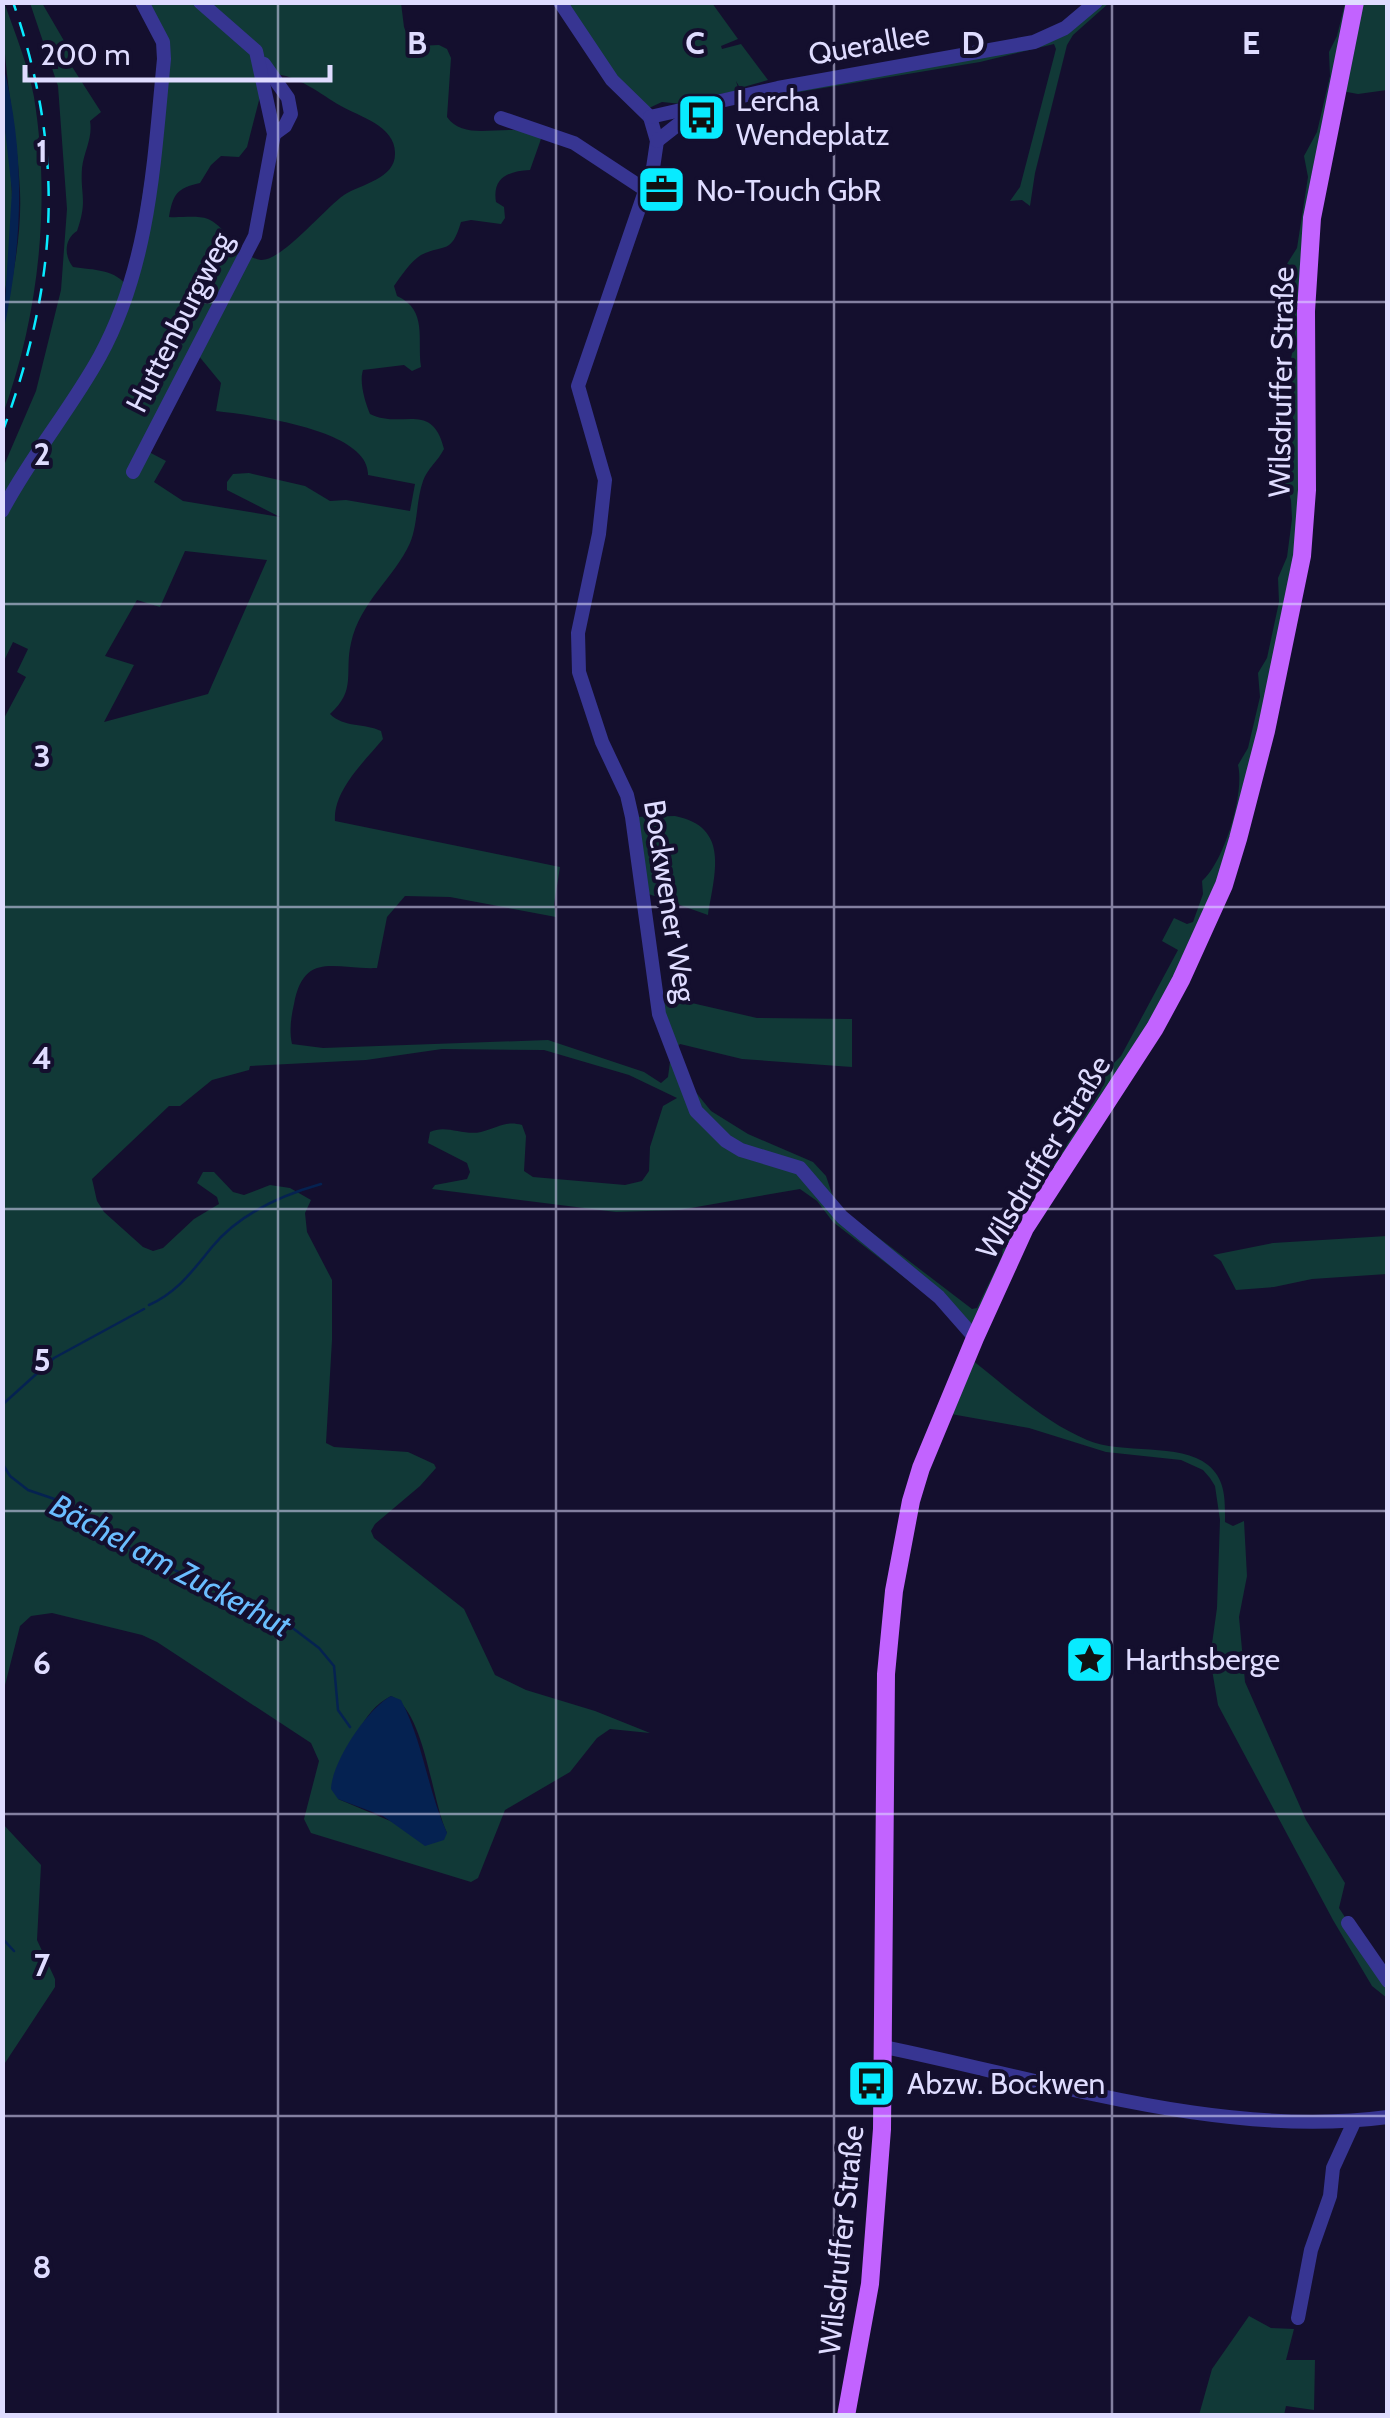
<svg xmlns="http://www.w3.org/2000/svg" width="1390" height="2418" font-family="Cabin,sans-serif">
	<rect width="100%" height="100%" fill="#140f2e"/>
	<g fill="#113937" fill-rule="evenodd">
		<path d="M4,2C15,33 28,65 34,97C51,202 39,315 3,414C3,387 0,356 3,329C11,283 22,240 20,192C18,131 0,61 4,2Z"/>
		<path d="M30,3H42L74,58L69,62L101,112L90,121C93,138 84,151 82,168C80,195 88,200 77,231C64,239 64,256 73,267C93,270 117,269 128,288L164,59L142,3H401L404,27L409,40L417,46L439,45L447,49L451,58L447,117C467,146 515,117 541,139L530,170C508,171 492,178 496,202L504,207L505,218L501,224L471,220L461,222C451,255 446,243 421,255C411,261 401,276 394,286L397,296C428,310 417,339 421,367L412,371L404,365L363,370C359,382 365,402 370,414C402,430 432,400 444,449C438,461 427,469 423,481C416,501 418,524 410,543C394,578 360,602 351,643C344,673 357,690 330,714C344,728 365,723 381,731L383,739C365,761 333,790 335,821L560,867L554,904L556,917L450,897L405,896L387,917L377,968C336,970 304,950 294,1004C291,1017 289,1031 292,1044L323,1048L548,1040L644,1072L661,1083L668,1077L670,1062L657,995L757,1018L852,1019V1067L742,1059L680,1044L677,1047L694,1090L711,1111L748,1134L813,1162L826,1176L832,1194L845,1212L972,1309L977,1308L1002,1256L1004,1239L1015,1227L1101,1090L1107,1070L1121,1056L1178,950L1162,941L1174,918L1187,924L1193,922L1203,894L1202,881C1224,862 1245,793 1238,765L1248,748L1260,697L1258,673L1267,658L1279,602L1278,578L1287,557L1292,519L1291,500L1284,480L1291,462L1294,397L1293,386L1285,372C1300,350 1297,290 1285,267L1297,248L1308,177L1304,156L1317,132L1330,76L1329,52L1337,36L1345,3H1387V90L1358,94L1336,90L1318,182L1307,490L1266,731L1203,937L1048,1190L972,1346L949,1312L833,1222L817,1201L800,1189L679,1210L616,1212L432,1189L435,1185L467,1179L470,1172L467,1163L428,1143L430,1132C446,1124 463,1136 481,1132C497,1128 506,1120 522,1125L526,1136L524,1171L533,1177L625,1185L642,1181L649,1171L650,1147L663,1106L677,1098L629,1075L544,1050L442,1049L366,1060L250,1066L249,1070L212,1080L180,1106H169L92,1179L97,1201L104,1212L143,1247L153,1251L163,1248L194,1219L219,1204L217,1197L197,1183L203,1172H214L233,1192L244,1195L270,1185L290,1188L311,1200L305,1213L307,1232L332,1280V1340L326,1443L334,1447L408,1452L434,1464L436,1468L420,1486L375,1524L371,1531L374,1538L464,1609L495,1675L526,1690L595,1711L650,1733L610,1729L597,1738L570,1772L505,1810L478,1878L471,1882L311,1833L304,1819L319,1761L311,1743L157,1642L142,1635L52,1613L31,1616L20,1626L3,1693L2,722L26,677L17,672L28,649L13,642L3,663L2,470L36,391L61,290L67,209L58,86ZM273,74C298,75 320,94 341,106C360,117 396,126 395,154C395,179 361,184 344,195C325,208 282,261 261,260C243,259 225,226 208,219C197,215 180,218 169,217C173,194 177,188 200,183L211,165L221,156L239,157L247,147L264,81ZM198,355L221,383L216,411C250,415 370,429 368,475L415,484L410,511L346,500L330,501L305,486L249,473L233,474L227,482V490L280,517L183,501L154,482L166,461L149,452ZM185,551L267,560L208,694L104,722L134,665L105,656L137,600L160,607ZM391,1696C425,1711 431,1799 447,1833L395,1823L338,1799C348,1763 354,1715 391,1696Z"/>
		<path d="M562,3H712L738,39L721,46L722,49L741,44L768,80L740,88L736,81L739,91L700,97L682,104L662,102L649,108L616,79Z"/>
		<path d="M1096,3H1109L1073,35L1067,45L1035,173L1030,206L1022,200L1010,201L1020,187L1056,49L1054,44L980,62L781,95L778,88L1034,42Z"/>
		<path d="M2,112C14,173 17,238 3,300Z"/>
		<path d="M675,816C730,827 715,873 708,915L643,892L632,817Z"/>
		<path d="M1387,1236V1274L1312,1279L1274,1287L1236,1290L1221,1261L1213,1255L1273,1243Z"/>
		<path d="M972,1360C1008,1388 1044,1422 1087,1440C1122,1455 1180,1442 1208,1465C1226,1480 1225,1500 1225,1522L1233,1526L1244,1521L1247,1576L1239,1617L1245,1682L1306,1820L1345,1883L1339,1908L1387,1981V1998L1372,1986L1333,1920L1218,1705L1210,1658L1217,1608L1220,1520L1215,1486L1210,1478L1203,1470L1181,1460L1106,1452L1029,1428L951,1414Z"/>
		<path d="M2,1823L41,1865L37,1940L55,1979V1987L3,2066Z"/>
		<path d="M1249,2316L1271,2328L1294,2329L1286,2360H1315L1314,2410L1286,2406L1284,2415H1199L1212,2369Z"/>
	</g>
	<g fill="#052251">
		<path d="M3,65C26,154 23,244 3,333L12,191L3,112Z"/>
		<path d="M391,1696L401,1700C424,1744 427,1789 447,1833L444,1840L425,1846L383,1816L338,1799L331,1789C332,1762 367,1709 391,1696Z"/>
	</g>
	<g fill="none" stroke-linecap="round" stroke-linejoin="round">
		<g stroke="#052251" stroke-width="2.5">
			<path d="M149,1305C178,1292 193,1270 212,1247C239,1214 282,1195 321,1184"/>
			<path d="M2,1405L54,1358L144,1309"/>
			<path d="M2,1463L10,1476L28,1490L69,1504L86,1521L123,1545L290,1626L319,1648L334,1666L338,1710L350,1727"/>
			<path d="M2,1938L14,1951"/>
		</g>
		<g stroke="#373592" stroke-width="14">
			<path d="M560,2L612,80L650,117"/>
			<path d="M264,64L288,98L291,114L285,126L274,134"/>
			<path d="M650,117L657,141L653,168L578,386L605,480L599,534L578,633L579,672L602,742L627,795L632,817L659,1014L696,1111L726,1141L741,1150L800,1168L842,1217L939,1297L975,1338"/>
			<path d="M650,117L778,88L1034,42L1065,28L1096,2"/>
			<path d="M501,118L574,143L647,191"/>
			<path d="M657,141L699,108"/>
			<path d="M133,472L255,236L274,134L256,51L200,2"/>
			<path d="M2,511C30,457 71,409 100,356C150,264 154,160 164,59L163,42L142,2"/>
			<path d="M1348,1923L1388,1981"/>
			<path d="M884,2047C1047,2080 1221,2139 1388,2117"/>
			<path d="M1298,2318L1311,2250L1330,2196L1333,2168L1354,2122"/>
		</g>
		<path stroke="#c263ff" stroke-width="18" d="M846,2416L870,2284L882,2129L886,1674L894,1591L911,1501L921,1468L975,1338L1025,1228L1155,1028L1181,980L1224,885L1238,839L1266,731L1302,556L1307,490L1306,311L1312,218L1355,2"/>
		<path stroke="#08ebff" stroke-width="2.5" stroke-dasharray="15 12" stroke-linecap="butt" d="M2,433C58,283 66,155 13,2"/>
	</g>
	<path fill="none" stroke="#dfdcff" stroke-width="2.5" stroke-opacity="0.55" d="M278,2V2416M556,2V2416M834,2V2416M1112,2V2416M2,302H1388M2,604H1388M2,907H1388M2,1209H1388M2,1511H1388M2,1814H1388M2,2116H1388"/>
	<defs>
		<symbol id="bus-square" viewBox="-11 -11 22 22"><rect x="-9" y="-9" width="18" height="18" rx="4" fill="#08ebff" stroke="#140f2e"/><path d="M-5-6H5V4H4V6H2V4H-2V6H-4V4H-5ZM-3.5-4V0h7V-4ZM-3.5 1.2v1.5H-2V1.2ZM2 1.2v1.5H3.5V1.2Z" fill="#111"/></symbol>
		<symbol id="office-square" viewBox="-11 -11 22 22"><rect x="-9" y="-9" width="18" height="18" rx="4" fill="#08ebff" stroke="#140f2e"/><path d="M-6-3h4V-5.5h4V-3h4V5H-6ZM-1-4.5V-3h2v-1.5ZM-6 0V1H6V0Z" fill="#111"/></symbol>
		<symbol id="sight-square" viewBox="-11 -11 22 22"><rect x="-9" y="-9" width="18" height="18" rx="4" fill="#08ebff" stroke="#140f2e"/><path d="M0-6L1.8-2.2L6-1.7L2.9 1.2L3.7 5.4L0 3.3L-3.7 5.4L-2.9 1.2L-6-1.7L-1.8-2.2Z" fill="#111"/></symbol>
	</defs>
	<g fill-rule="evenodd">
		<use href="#bus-square" x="674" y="90" width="55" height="55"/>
		<use href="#office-square" x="634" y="162" width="55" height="55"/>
		<use href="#sight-square" x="1062" y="1632" width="55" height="55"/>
		<use href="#bus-square" x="844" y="2056" width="55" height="55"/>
	</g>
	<g text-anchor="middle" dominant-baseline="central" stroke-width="8" stroke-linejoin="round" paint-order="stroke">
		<g font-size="30" fill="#dfdcff" stroke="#140f2e">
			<text transform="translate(869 44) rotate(-10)">Querallee</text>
			<text transform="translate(179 322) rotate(-63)">Huttenburgweg</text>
			<text transform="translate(1281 382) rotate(-89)">Wilsdruffer Straße</text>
			<text transform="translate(670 901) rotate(81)">Bockwener Weg</text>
			<text transform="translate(1043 1157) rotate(-59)">Wilsdruffer Straße</text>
			<text transform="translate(841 2240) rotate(-84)">Wilsdruffer Straße</text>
		</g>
		<g font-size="30" fill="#dfdcff" stroke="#140f2e" text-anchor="start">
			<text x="736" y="100">Lercha<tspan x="736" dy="34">Wendeplatz</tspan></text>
			<text x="696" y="190">No-Touch GbR</text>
			<text x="1125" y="1659">Harthsberge</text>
			<text x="907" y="2083">Abzw. Bockwen</text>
		</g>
		<g font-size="32" font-style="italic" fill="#6abdff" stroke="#140f2e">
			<text transform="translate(171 1565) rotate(28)">Bächel am Zuckerhut</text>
		</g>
	</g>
	<g font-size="32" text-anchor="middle" font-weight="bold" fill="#dfdcff" stroke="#140f2e" stroke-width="8" stroke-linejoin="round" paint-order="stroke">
		<text x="417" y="54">B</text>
		<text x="695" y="54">C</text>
		<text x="973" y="54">D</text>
		<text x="1251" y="54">E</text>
		<text x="42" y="162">1</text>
		<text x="42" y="465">2</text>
		<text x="42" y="767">3</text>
		<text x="42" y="1069">4</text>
		<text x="42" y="1371">5</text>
		<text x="42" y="1674">6</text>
		<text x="42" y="1976">7</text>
		<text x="42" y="2278">8</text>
	</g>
	<rect width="1390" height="2418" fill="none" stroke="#dfdcff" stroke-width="10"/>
	<path d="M25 65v15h305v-15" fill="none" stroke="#dfdcff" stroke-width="5"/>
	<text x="40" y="65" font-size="30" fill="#dfdcff" stroke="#140f2e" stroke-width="8" paint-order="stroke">200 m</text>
</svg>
